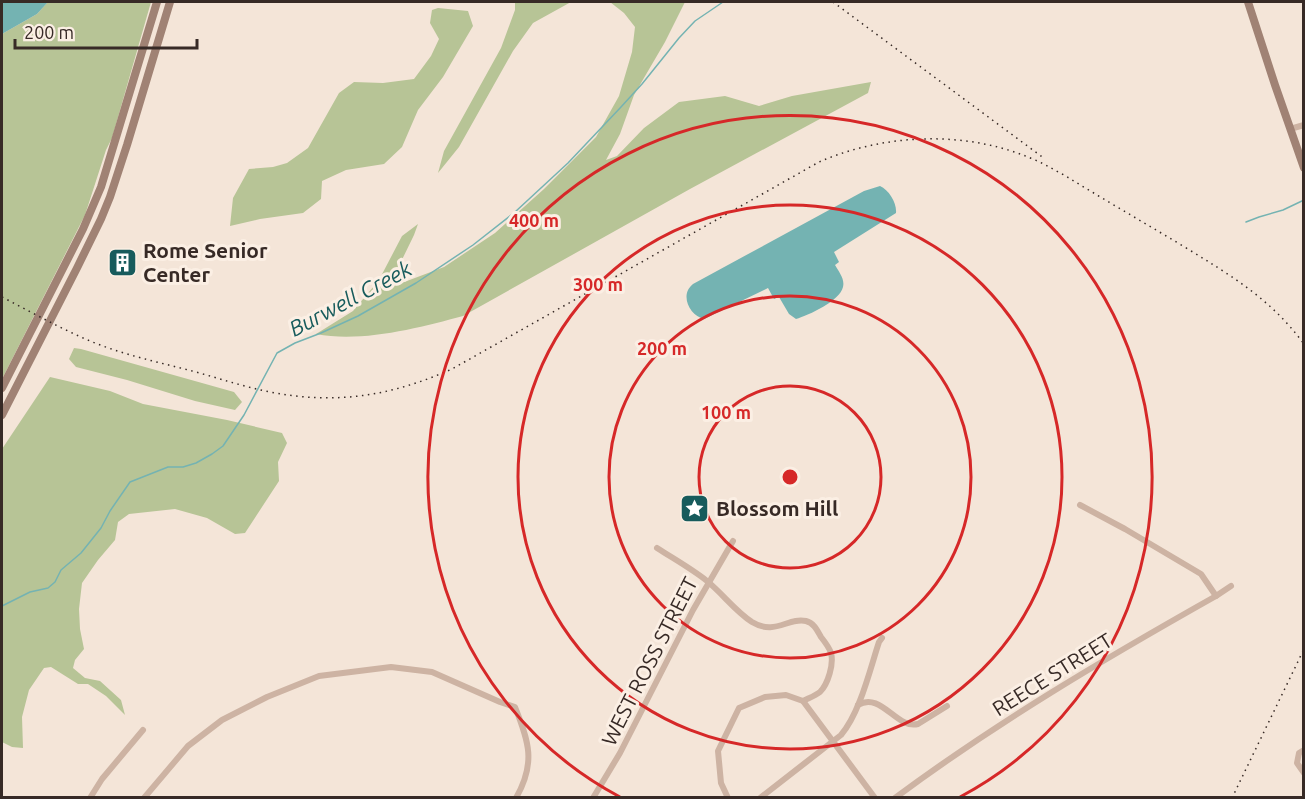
<svg xmlns="http://www.w3.org/2000/svg" width="1305" height="799" font-family="Ubuntu,sans-serif">
	<rect width="100%" height="100%" fill="#f4e5d8"/>
	<g fill="#b7c496">
		<path d="M48,2H151L112,138L106,150L85,215L2,379V34L37,14Z"/>
		<path d="M515,2H571L533,23L513,51L459,147L438,173L444,151L501,48L515,10Z"/>
		<path d="M610,2H685L665,42L634,95L620,134L606,160L617,156L644,128L679,102L725,96L759,106L792,96L871,82L868,93L690,189L463,316C419,328 361,343 316,334L353,311L379,280L402,236L418,224L414,235L397,270L399,284L444,267L495,233L544,189L596,137L619,96L632,52L635,27L624,13Z"/>
		<path d="M438,8L468,11L473,26L443,77L418,110L402,147L384,164L346,170L322,181L321,199L303,213L260,219L230,226L233,198L249,169L273,167L287,163L308,148L339,93L354,82L383,83L414,79L431,56L439,39L430,23L432,10Z"/>
		<path d="M74,348L81,349L234,392L242,402L235,410L195,401L127,380L76,367L69,359Z"/>
		<path d="M50,377L110,391L143,404L227,420L282,433L287,443L278,462L279,481L245,533L235,534L207,518L175,509L129,514L118,522L115,540L98,560L82,583L79,609L80,629L84,649L75,660L73,668L85,678L100,681L121,700L125,715L106,696L88,684H78L51,667L44,668L29,690L22,717L23,748L12,747L2,742V449Z"/>
	</g>
	<g fill="#74b3b2">
		<path d="M2,2H48L37,14L2,34Z"/>
		<path d="M880,186C889,190 897,203 896,213L834,252L839,262L835,265C839,272 845,279 843,287C840,301 809,315 796,319L789,314L779,297L774,299L768,288L704,319C690,316 679,295 693,284L864,191Z"/>
	</g>
	<g fill="none" stroke-linecap="round" stroke-linejoin="round">
		<g stroke="#74b3b2" stroke-width="1.5">
			<path d="M1246,222L1259,217L1283,210L1304,200"/>
			<path d="M2,606L30,592L48,588L55,582L61,570L81,553L101,528L110,511L130,482L168,467H183L196,463L212,454L223,446L244,415L277,353L295,343L321,333L358,316L416,283L473,245L515,212L568,163L621,107L642,84L679,38L695,21L723,2"/>
		</g>
		<g stroke="#cdb3a3" stroke-width="6">
			<path d="M1290,129L1304,125"/>
			<path d="M1080,505L1125,529L1201,574L1216,596"/>
			<path d="M657,548C674,559 692,569 707,581C723,594 735,611 752,622C775,636 788,617 806,621C814,623 817,630 821,637C825,642 829,647 831,653C834,664 828,684 820,692C815,696 809,698 803,701"/>
			<path d="M858,705C881,691 897,730 918,724L947,706"/>
			<path d="M1304,750L1299,753L1297,763L1304,773"/>
			<path d="M90,798L102,779L143,730"/>
			<path d="M144,798L188,746L222,720L267,697L319,676L391,667L432,672L500,702L515,707C529,742 536,763 516,798"/>
			<path d="M593,798L620,753L693,610L733,541"/>
			<path d="M728,798L721,783L718,751L739,708L765,697L786,695L803,701L875,798"/>
			<path d="M760,798L841,735C860,713 870,669 879,642L882,638"/>
			<path d="M895,798C997,722 1106,658 1216,596L1231,586"/>
		</g>
		<g stroke="#a08274" stroke-width="8">
			<path d="M1248,2L1275,85L1304,168"/>
			<path d="M2,388L83,229L101,187L157,2"/>
			<path d="M2,415L77,268L101,219L110,197L127,145L170,2"/>
		</g>
		<g stroke="#372a26" stroke-width="1.5" stroke-dasharray="1.5 4.5" stroke-linecap="butt">
			<path d="M833,2L1045,159"/>
			<path d="M2,297C33,313 63,330 95,343C128,356 162,363 196,372C221,379 245,387 270,392C336,405 391,396 452,369L819,162C886,133 968,130 1035,160C1045,164 1054,170 1064,175C1103,199 1143,222 1183,246C1230,275 1270,298 1304,344"/>
			<path d="M1232,798L1304,649"/>
		</g>
	</g>
	<g fill="none" stroke="#d62828" stroke-width="3">
		<circle cx="790" cy="477" r="91"/>
		<circle cx="790" cy="477" r="181"/>
		<circle cx="790" cy="477" r="272"/>
		<path d="M620 797A362 362 0 1 1 960 797"/>
	</g>
	<defs>
		<symbol id="building-square" viewBox="-11 -11 22 22"><rect x="-9" y="-9" width="18" height="18" rx="4" fill="#175b5c" stroke="#fbefe4"/><path d="M-4-6H4V6H1V3H-1V6H-4ZM-2.5-4.3h1.7v1.8h-1.7ZM.8-4.3h1.7v1.8H.8ZM-2.5-1h1.7V.8h-1.7ZM.8-1h1.7V.8H.8Z" fill="#fff"/></symbol>
		<symbol id="sight-square" viewBox="-11 -11 22 22"><rect x="-9" y="-9" width="18" height="18" rx="4" fill="#175b5c" stroke="#fbefe4"/><path d="M0-6L1.8-2.2L6-1.7L2.9 1.2L3.7 5.4L0 3.3L-3.7 5.4L-2.9 1.2L-6-1.7L-1.8-2.2Z" fill="#fff"/></symbol>
	</defs>
	<g fill-rule="evenodd">
		<use href="#building-square" x="106" y="246" width="33" height="33"/>
		<use href="#sight-square" x="678" y="492" width="33" height="33"/>
	</g>
	<g text-anchor="middle" dominant-baseline="central" stroke-width="6" stroke-linejoin="round" paint-order="stroke">
		<g font-size="21" font-weight="bold" fill="#372a26" stroke="#fbefe4" text-anchor="start">
			<text x="143" y="250">Rome Senior<tspan x="143" dy="24">Center</tspan></text>
			<text x="716" y="508">Blossom Hill</text>
		</g>
		<g font-size="21" fill="#372a26" stroke="#fbefe4">
			<text transform="translate(649 661) rotate(-63)">WEST ROSS STREET</text>
			<text transform="translate(1052 674) rotate(-32)">REECE STREET</text>
		</g>
		<g font-size="22" font-style="italic" fill="#175b5c" stroke="#fbefe4">
			<text transform="translate(350 298) rotate(-28)">Burwell Creek</text>
		</g>
	</g>
	<circle cx="790" cy="477" r="9" fill="#d62828" stroke="#fbefe4" stroke-width="3"/>
	<g font-size="18" text-anchor="middle" font-weight="bold" fill="#d62828" stroke="#fbefe4" stroke-width="6" stroke-linejoin="round" paint-order="stroke">
		<text x="534" y="227">400 m</text>
		<text x="598" y="291">300 m</text>
		<text x="662" y="355">200 m</text>
		<text x="726" y="419">100 m</text>
	</g>
	<rect width="1305" height="799" fill="none" stroke="#372a26" stroke-width="6"/>
	<path d="M15 39v9h182v-9" fill="none" stroke="#372a26" stroke-width="3"/>
	<text x="24" y="39" font-size="18" fill="#372a26" stroke="#fbefe4" stroke-width="4.5" paint-order="stroke">200 m</text>
</svg>
